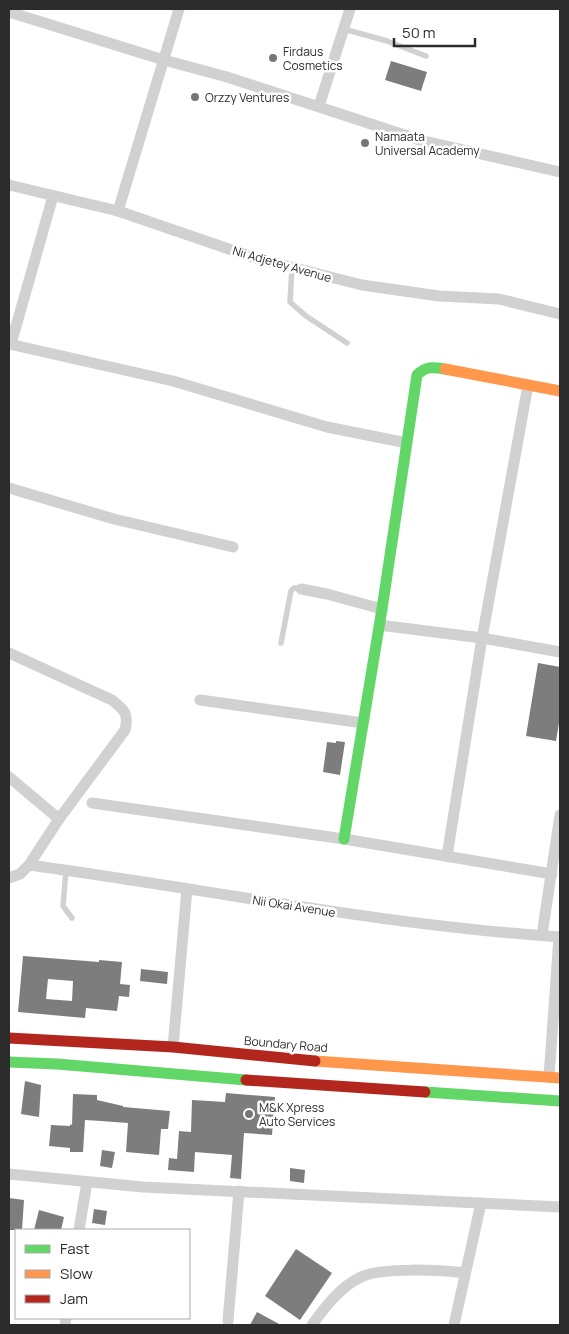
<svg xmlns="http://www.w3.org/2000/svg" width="569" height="1334" font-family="Manrope,sans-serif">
	<rect width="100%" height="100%" fill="#fff"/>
	<g fill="#7d7d7d" fill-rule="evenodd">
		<path d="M391,61L427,72L421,91L385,80Z"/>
		<path d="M538,663L560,667V717L556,741L526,736Z"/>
		<path d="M336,741L345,742L340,775L323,772L327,742L336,743Z"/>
		<path d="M23,956L99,962V960L122,962L120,984L130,985L129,997L119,996L117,1011L86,1008L85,1018L18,1012ZM48,979L73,981L72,1001L46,999Z"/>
		<path d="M141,969L168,972L167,984L140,981Z"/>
		<path d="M25,1081L41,1085L39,1117L21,1114Z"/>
		<path d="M226,1093L275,1097L272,1135L244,1133L241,1179L230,1178L232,1155L195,1152L194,1172L168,1170L169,1158L177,1159L179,1131L191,1132L192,1100L225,1102Z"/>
		<path d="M73,1094L97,1095V1100L123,1106V1107L170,1111L168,1129H161L159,1155L126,1152L128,1123L101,1121L85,1120L83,1152H70V1148L49,1146L51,1125L70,1126V1124L72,1125Z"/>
		<path d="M102,1150L115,1152L112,1168L100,1166Z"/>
		<path d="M290,1168L305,1170L304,1183L290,1181Z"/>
		<path d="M9,1198L24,1200L22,1230H9Z"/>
		<path d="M94,1209L107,1211L105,1225L92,1223Z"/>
		<path d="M39,1210L64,1217L61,1230H34Z"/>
		<path d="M296,1249L332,1273L300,1320L265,1296Z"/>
		<path d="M257,1312L281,1325H250Z"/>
	</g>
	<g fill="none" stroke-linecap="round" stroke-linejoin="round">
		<g stroke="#d1d1d1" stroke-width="5.5">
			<path d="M344,29L387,41L426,56"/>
			<path d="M292,267L290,302L306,316L347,343"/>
			<path d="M281,643L291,591L294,588L301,589"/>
			<path d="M66,870L63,906L72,918"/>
		</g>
		<g stroke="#d1d1d1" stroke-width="11">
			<path d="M9,12L164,60L227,77L420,140L560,172"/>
			<path d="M319,106L350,9"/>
			<path d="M9,185L118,211L255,258L362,285L439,296L499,299L560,314"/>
			<path d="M118,211L179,9"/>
			<path d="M9,344L173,381L327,427L407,443"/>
			<path d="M11,344L53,196"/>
			<path d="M9,488L114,519L233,547"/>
			<path d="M301,589L327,594L382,609"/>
			<path d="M379,625L482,638L560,652"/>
			<path d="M9,653L112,700C124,710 129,713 125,730L59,819L29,865L20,874L9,878"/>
			<path d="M200,700L363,723"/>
			<path d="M9,777L59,819"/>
			<path d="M92,803L344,839L552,874"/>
			<path d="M447,856L482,638L528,385"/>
			<path d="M29,865C206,889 381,925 560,937"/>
			<path d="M542,935L560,815"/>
			<path d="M173,1047L187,889"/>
			<path d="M549,1077L559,937"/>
			<path d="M9,1174L143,1187L560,1207"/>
			<path d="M79,1230L87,1182"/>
			<path d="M228,1321L239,1191"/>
			<path d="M65,1325L66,1318"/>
			<path d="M312,1325C325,1307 340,1287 361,1277C381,1267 441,1270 465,1273"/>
			<path d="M454,1325L481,1203"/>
		</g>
		<g stroke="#63d668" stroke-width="11">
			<path d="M344,839L382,609L417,375C426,366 433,367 445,369"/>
			<path d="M9,1062L57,1064L246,1080"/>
			<path d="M425,1092L560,1101"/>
		</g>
		<g stroke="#ff974d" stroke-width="11">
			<path d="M445,369L560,391"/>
			<path d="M315,1061L560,1078"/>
		</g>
		<g stroke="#b3261e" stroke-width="11">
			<path d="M9,1038L173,1047L315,1061"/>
			<path d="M246,1080L425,1092"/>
		</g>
	</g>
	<g fill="#767676" stroke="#fff" stroke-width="2">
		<circle cx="273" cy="58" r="5"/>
		<circle cx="195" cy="97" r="5"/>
		<circle cx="365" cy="143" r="5"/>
		<circle cx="249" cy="1114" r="5"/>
	</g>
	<g text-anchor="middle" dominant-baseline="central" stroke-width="5" stroke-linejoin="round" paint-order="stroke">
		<g font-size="12" fill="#2c2c2c" stroke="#fff" text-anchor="start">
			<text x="283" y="51">Firdaus<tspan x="283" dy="14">Cosmetics</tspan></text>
			<text x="205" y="97">Orzzy Ventures</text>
			<text x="375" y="136">Namaata<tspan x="375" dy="14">Universal Academy</tspan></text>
			<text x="259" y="1107">M&amp;K Xpress<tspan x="259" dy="14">Auto Services</tspan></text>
		</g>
		<g font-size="12" fill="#2c2c2c" stroke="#fff">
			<text transform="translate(282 264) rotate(16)">Nii Adjetey Avenue</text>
			<text transform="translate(294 906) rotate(9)">Nii Okai Avenue</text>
			<text transform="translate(286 1044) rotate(5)">Boundary Road</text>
		</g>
	</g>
	<rect width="569" height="1334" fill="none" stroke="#2c2c2c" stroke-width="20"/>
	<rect x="15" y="1229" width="175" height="90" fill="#ffffff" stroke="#ababab"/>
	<rect x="25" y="1245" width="25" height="8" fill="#63d668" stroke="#ababab"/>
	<text x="60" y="1254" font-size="15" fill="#2c2c2c">Fast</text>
	<rect x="25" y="1270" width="25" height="8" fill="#ff974d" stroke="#ababab"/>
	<text x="60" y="1279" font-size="15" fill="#2c2c2c">Slow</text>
	<rect x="25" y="1295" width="25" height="8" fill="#b3261e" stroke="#ababab"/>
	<text x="60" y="1304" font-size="15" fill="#2c2c2c">Jam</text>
	<path d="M394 38v8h81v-8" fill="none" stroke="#2c2c2c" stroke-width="2.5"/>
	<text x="402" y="38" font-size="15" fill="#2c2c2c" stroke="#ffffff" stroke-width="4" paint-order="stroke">50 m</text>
</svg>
